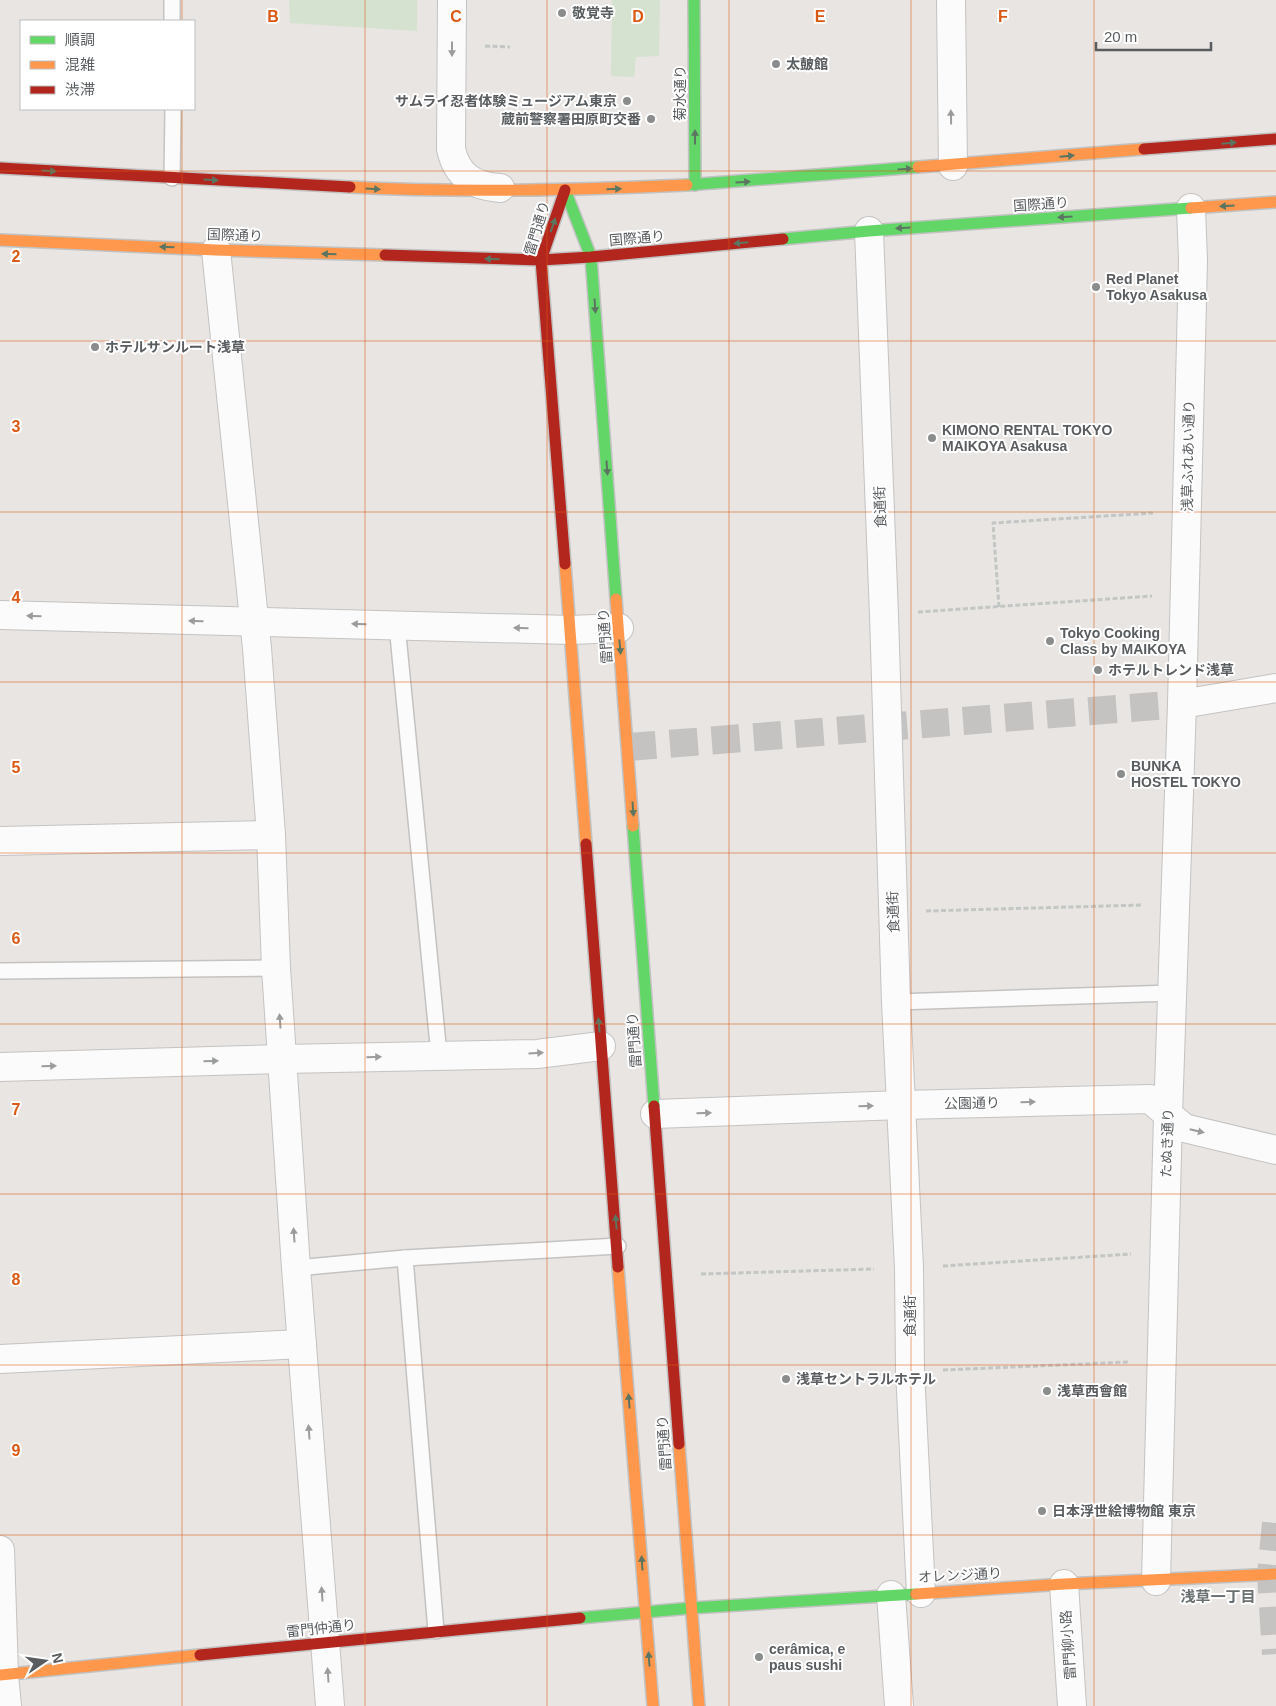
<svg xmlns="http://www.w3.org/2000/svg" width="1276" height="1706" font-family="Arial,'Noto Sans JP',sans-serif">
	<rect width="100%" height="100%" fill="#e8e5e2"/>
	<g fill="#d4e2cf">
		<path d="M289,0H417V31L290,23Z"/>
		<path d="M612,0H660L659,56L636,57L634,77L611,76Z"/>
	</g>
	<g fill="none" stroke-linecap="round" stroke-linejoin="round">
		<g stroke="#c4c3c1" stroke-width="28" stroke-dasharray="28 14" stroke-linecap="butt">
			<path d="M628,747L1182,704"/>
			<path d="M1276,1523L1271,1575L1276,1654"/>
		</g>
		<defs>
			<g id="lane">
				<path d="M172,0V21"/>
				<path d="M172,178L173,109"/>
				<path d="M397,625L439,1055"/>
				<path d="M0,971L276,968"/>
				<path d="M896,1002L1172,993"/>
				<path d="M405,1258L436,1631"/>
				<path d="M296,1268L405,1258L618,1246"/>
			</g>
			<g id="street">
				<path d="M452,0L451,149C457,176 473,186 500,188"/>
				<path d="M951,0L953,166"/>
				<path d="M869,231L884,615L896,1002L909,1268L910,1371L921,1593"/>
				<path d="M216,250L257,648L271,835L276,968L296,1268L330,1706"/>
				<path d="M0,615L570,630L619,628"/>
				<path d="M1182,704L1276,688"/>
				<path d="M0,841L271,835"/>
				<path d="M0,1067L283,1059L537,1054L601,1046"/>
				<path d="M655,1114L902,1105L1150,1099L1184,1128L1276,1150"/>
				<path d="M0,1359L302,1344"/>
				<path d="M0,1550L4,1675L7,1706"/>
				<path d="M1156,1581L1168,1115L1182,704L1193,261L1191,208"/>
				<path d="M1064,1584L1072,1706"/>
				<path d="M891,1595L899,1706"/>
			</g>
			<g id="fast">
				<path d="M694,0L695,185"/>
				<path d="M687,185L918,167"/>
				<path d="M565,190L591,257L616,599"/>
				<path d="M783,239L869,231L1191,208"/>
				<path d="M633,826L654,1106"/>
				<path d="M580,1618L691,1608L916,1594"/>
			</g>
			<g id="slow">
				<path d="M918,167L1144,149"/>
				<path d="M350,187C462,193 574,190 687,185"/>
				<path d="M1191,208L1276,202"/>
				<path d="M0,240L216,250L385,255"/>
				<path d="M565,564L586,844"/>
				<path d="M616,599L633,826"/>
				<path d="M618,1267L653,1706"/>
				<path d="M679,1444L699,1706"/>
				<path d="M916,1594L1064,1584L1276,1574"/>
				<path d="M0,1675L200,1655"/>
			</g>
			<g id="jam">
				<path d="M1144,149L1276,139"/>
				<path d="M0,168L350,187"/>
				<path d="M385,255L541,260L591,257L783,239"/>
				<path d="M565,564L541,260L565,190"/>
				<path d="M586,844L618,1267"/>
				<path d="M654,1106L679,1444"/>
				<path d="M200,1655L580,1618"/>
			</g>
		</defs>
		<use href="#lane" stroke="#c4c3c2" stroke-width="18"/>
		<use href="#street" stroke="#c4c3c2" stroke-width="30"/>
		<use href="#fast" stroke="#c2c2c2" stroke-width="14"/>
		<use href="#slow" stroke="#c2c2c2" stroke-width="14"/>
		<use href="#jam" stroke="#c2c2c2" stroke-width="14"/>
		<g stroke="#c2c6c4" stroke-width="3" stroke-dasharray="5 2.5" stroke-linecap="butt">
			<path d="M485,46L510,47"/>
			<path d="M999,607L993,523L1153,513"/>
			<path d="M918,612L1152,596"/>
			<path d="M926,911L1142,905"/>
			<path d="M943,1266L1131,1254"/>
			<path d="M701,1274L874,1269"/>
			<path d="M943,1370L1129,1362"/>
		</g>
		<use href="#lane" stroke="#fcfbfb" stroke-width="15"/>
		<use href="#street" stroke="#fcfbfb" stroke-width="28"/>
		<use href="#fast" stroke="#63d668" stroke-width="11"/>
		<use href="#slow" stroke="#ff974d" stroke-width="11"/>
		<use href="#jam" stroke="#b3261e" stroke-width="11"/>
	</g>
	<defs><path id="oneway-solid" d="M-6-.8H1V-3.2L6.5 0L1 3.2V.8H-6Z" transform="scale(1.25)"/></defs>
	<g fill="#9a9c9d">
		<use href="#oneway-solid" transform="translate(452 49) rotate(90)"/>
		<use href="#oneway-solid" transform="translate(951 117) rotate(-91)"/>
		<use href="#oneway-solid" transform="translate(34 616) rotate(-178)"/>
		<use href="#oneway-solid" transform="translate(196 621) rotate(-178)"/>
		<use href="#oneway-solid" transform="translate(359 624) rotate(-179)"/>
		<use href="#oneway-solid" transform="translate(521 628) rotate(-179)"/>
		<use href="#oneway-solid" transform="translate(280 1021) rotate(-94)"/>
		<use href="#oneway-solid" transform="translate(536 1053) rotate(-3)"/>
		<use href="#oneway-solid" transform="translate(374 1057) rotate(-1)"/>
		<use href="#oneway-solid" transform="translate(211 1061) rotate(-2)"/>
		<use href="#oneway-solid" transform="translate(49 1066) rotate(-2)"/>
		<use href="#oneway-solid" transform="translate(1028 1102) rotate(-1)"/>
		<use href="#oneway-solid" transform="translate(866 1106) rotate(-2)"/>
		<use href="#oneway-solid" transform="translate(704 1113) rotate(-2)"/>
		<use href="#oneway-solid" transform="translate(1197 1131) rotate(13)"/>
		<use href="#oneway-solid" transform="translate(294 1235) rotate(-94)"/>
		<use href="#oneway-solid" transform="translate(309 1432) rotate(-94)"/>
		<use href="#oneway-solid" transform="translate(322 1594) rotate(-94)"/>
		<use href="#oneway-solid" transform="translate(328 1675) rotate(-94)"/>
	</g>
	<g fill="#5b7561">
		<use href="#oneway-solid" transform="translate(695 137) rotate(-90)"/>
		<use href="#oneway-solid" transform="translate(1229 143) rotate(-5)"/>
		<use href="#oneway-solid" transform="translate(1067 156) rotate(-5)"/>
		<use href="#oneway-solid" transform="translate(905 169) rotate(-4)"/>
		<use href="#oneway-solid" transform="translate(49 171) rotate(3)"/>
		<use href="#oneway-solid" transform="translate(211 180) rotate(3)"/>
		<use href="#oneway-solid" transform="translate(743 182) rotate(-4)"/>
		<use href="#oneway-solid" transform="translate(373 189) rotate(3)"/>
		<use href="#oneway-solid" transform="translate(614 189) rotate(-2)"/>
		<use href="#oneway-solid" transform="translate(1227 206) rotate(176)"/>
		<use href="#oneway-solid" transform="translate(1065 217) rotate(176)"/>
		<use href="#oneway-solid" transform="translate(553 225) rotate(-71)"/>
		<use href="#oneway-solid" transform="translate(903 228) rotate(176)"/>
		<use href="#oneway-solid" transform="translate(741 243) rotate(175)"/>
		<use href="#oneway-solid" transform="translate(167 247) rotate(-178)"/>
		<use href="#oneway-solid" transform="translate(329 254) rotate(-178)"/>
		<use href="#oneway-solid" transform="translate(492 259) rotate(-178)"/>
		<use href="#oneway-solid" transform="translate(595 306) rotate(86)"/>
		<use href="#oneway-solid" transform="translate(607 468) rotate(86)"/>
		<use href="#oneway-solid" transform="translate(620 647) rotate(85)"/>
		<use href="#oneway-solid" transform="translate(633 809) rotate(86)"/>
		<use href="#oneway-solid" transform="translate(599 1025) rotate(-94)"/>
		<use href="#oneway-solid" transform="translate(616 1222) rotate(-95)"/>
		<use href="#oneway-solid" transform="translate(629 1401) rotate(-94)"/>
		<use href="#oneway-solid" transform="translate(642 1563) rotate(-94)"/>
		<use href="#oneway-solid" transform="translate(649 1659) rotate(-94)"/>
	</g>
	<path fill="none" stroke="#da5914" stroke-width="1" stroke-opacity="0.55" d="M182,0V21M365,0V1706M547,0V1706M729,0V1706M911,0V1706M1094,0V1706M182,109V1706M0,171H1276M0,341H1276M0,512H1276M0,682H1276M0,853H1276M0,1024H1276M0,1194H1276M0,1365H1276M0,1535H1276"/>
	<g fill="#8b8d8d" stroke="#fff" stroke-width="2">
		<circle cx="562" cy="13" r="5"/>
		<circle cx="776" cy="64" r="5"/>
		<circle cx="627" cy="101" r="5"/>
		<circle cx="651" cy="119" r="5"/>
		<circle cx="1096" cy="287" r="5"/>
		<circle cx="95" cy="347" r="5"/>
		<circle cx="932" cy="438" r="5"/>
		<circle cx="1050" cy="641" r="5"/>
		<circle cx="1098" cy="670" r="5"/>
		<circle cx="1121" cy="774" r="5"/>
		<circle cx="786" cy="1379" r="5"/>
		<circle cx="1047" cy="1391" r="5"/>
		<circle cx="1042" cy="1511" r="5"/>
		<circle cx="759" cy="1657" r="5"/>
	</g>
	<g text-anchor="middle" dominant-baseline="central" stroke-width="4" stroke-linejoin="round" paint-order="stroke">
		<g font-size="14" font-weight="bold" fill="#595d5f" stroke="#fff" text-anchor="start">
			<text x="572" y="13">敬覚寺</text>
			<text x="786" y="64">太皷館</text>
			<text x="617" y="101" text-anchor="end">サムライ忍者体験ミュージアム東京</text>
			<text x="641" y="119" text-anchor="end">蔵前警察署田原町交番</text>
			<text x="1106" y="279">Red Planet<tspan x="1106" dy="16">Tokyo Asakusa</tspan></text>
			<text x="105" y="347">ホテルサンルート浅草</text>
			<text x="942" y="430">KIMONO RENTAL TOKYO<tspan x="942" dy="16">MAIKOYA Asakusa</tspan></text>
			<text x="1060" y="633">Tokyo Cooking<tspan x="1060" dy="16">Class by MAIKOYA</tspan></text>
			<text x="1108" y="670">ホテルトレンド浅草</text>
			<text x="1131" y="766">BUNKA<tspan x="1131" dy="16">HOSTEL TOKYO</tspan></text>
			<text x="796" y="1379">浅草セントラルホテル</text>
			<text x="1057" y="1391">浅草西會館</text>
			<text x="1052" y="1511">日本浮世絵博物館 東京</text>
			<text x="769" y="1649">cerâmica, e<tspan x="769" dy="16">paus sushi</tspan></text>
		</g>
		<g font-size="14" fill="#595d5f" stroke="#fff">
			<text transform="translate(680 93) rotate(-90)">菊水通り</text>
			<text transform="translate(1041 204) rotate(-4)">国際通り</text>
			<text transform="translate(537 228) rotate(-73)">雷門通り</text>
			<text transform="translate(235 235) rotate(2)">国際通り</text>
			<text transform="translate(637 238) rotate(-5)">国際通り</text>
			<text transform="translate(1188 456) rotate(-89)">浅草ふれあい通り</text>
			<text transform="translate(880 507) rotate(-92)">食通街</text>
			<text transform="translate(605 636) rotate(-94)">雷門通り</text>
			<text transform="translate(893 912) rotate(-92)">食通街</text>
			<text transform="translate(634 1040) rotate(-94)">雷門通り</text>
			<text transform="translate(972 1103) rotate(-1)">公園通り</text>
			<text transform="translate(1167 1143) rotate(-88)">たぬき通り</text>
			<text transform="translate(910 1316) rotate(-90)">食通街</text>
			<text transform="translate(664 1443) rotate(-94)">雷門通り</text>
			<text transform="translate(960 1575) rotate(-3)">オレンジ通り</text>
			<text transform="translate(321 1628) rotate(-6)">雷門仲通り</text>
			<text transform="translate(1068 1645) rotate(-94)">雷門柳小路</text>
		</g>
		<g font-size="15" font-weight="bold" fill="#6a6f71" stroke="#fff">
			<text x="1218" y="1596">浅草一丁目</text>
		</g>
	</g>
	<g font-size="16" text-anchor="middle" font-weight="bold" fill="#da5914" stroke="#fff" stroke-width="4" stroke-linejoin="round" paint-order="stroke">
		<text x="273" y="22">B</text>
		<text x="456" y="22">C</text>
		<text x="638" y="22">D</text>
		<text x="820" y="22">E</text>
		<text x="1003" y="22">F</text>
		<text x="16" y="262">2</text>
		<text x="16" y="432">3</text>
		<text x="16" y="603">4</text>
		<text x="16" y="773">5</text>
		<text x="16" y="944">6</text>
		<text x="16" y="1115">7</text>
		<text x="16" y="1285">8</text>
		<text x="16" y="1456">9</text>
	</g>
	<rect x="20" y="20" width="175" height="90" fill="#ffffff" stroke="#bdbebf"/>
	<rect x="30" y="36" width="25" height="8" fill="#63d668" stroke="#bdbebf"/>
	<text x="65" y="45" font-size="15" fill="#595d5f">順調</text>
	<rect x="30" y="61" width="25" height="8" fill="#ff974d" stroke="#bdbebf"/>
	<text x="65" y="70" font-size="15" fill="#595d5f">混雑</text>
	<rect x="30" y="86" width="25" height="8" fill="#b3261e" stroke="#bdbebf"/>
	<text x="65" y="95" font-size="15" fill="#595d5f">渋滞</text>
	<g transform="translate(45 1661) rotate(77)" stroke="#ffffff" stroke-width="4" paint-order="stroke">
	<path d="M0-4L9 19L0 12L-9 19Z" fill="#595d5f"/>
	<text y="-8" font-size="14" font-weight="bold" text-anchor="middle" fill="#595d5f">N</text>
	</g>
	<path d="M1096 42v8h115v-8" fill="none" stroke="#595d5f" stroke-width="2.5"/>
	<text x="1104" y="42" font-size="15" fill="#595d5f" stroke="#ffffff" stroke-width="4" paint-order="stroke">20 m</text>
</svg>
